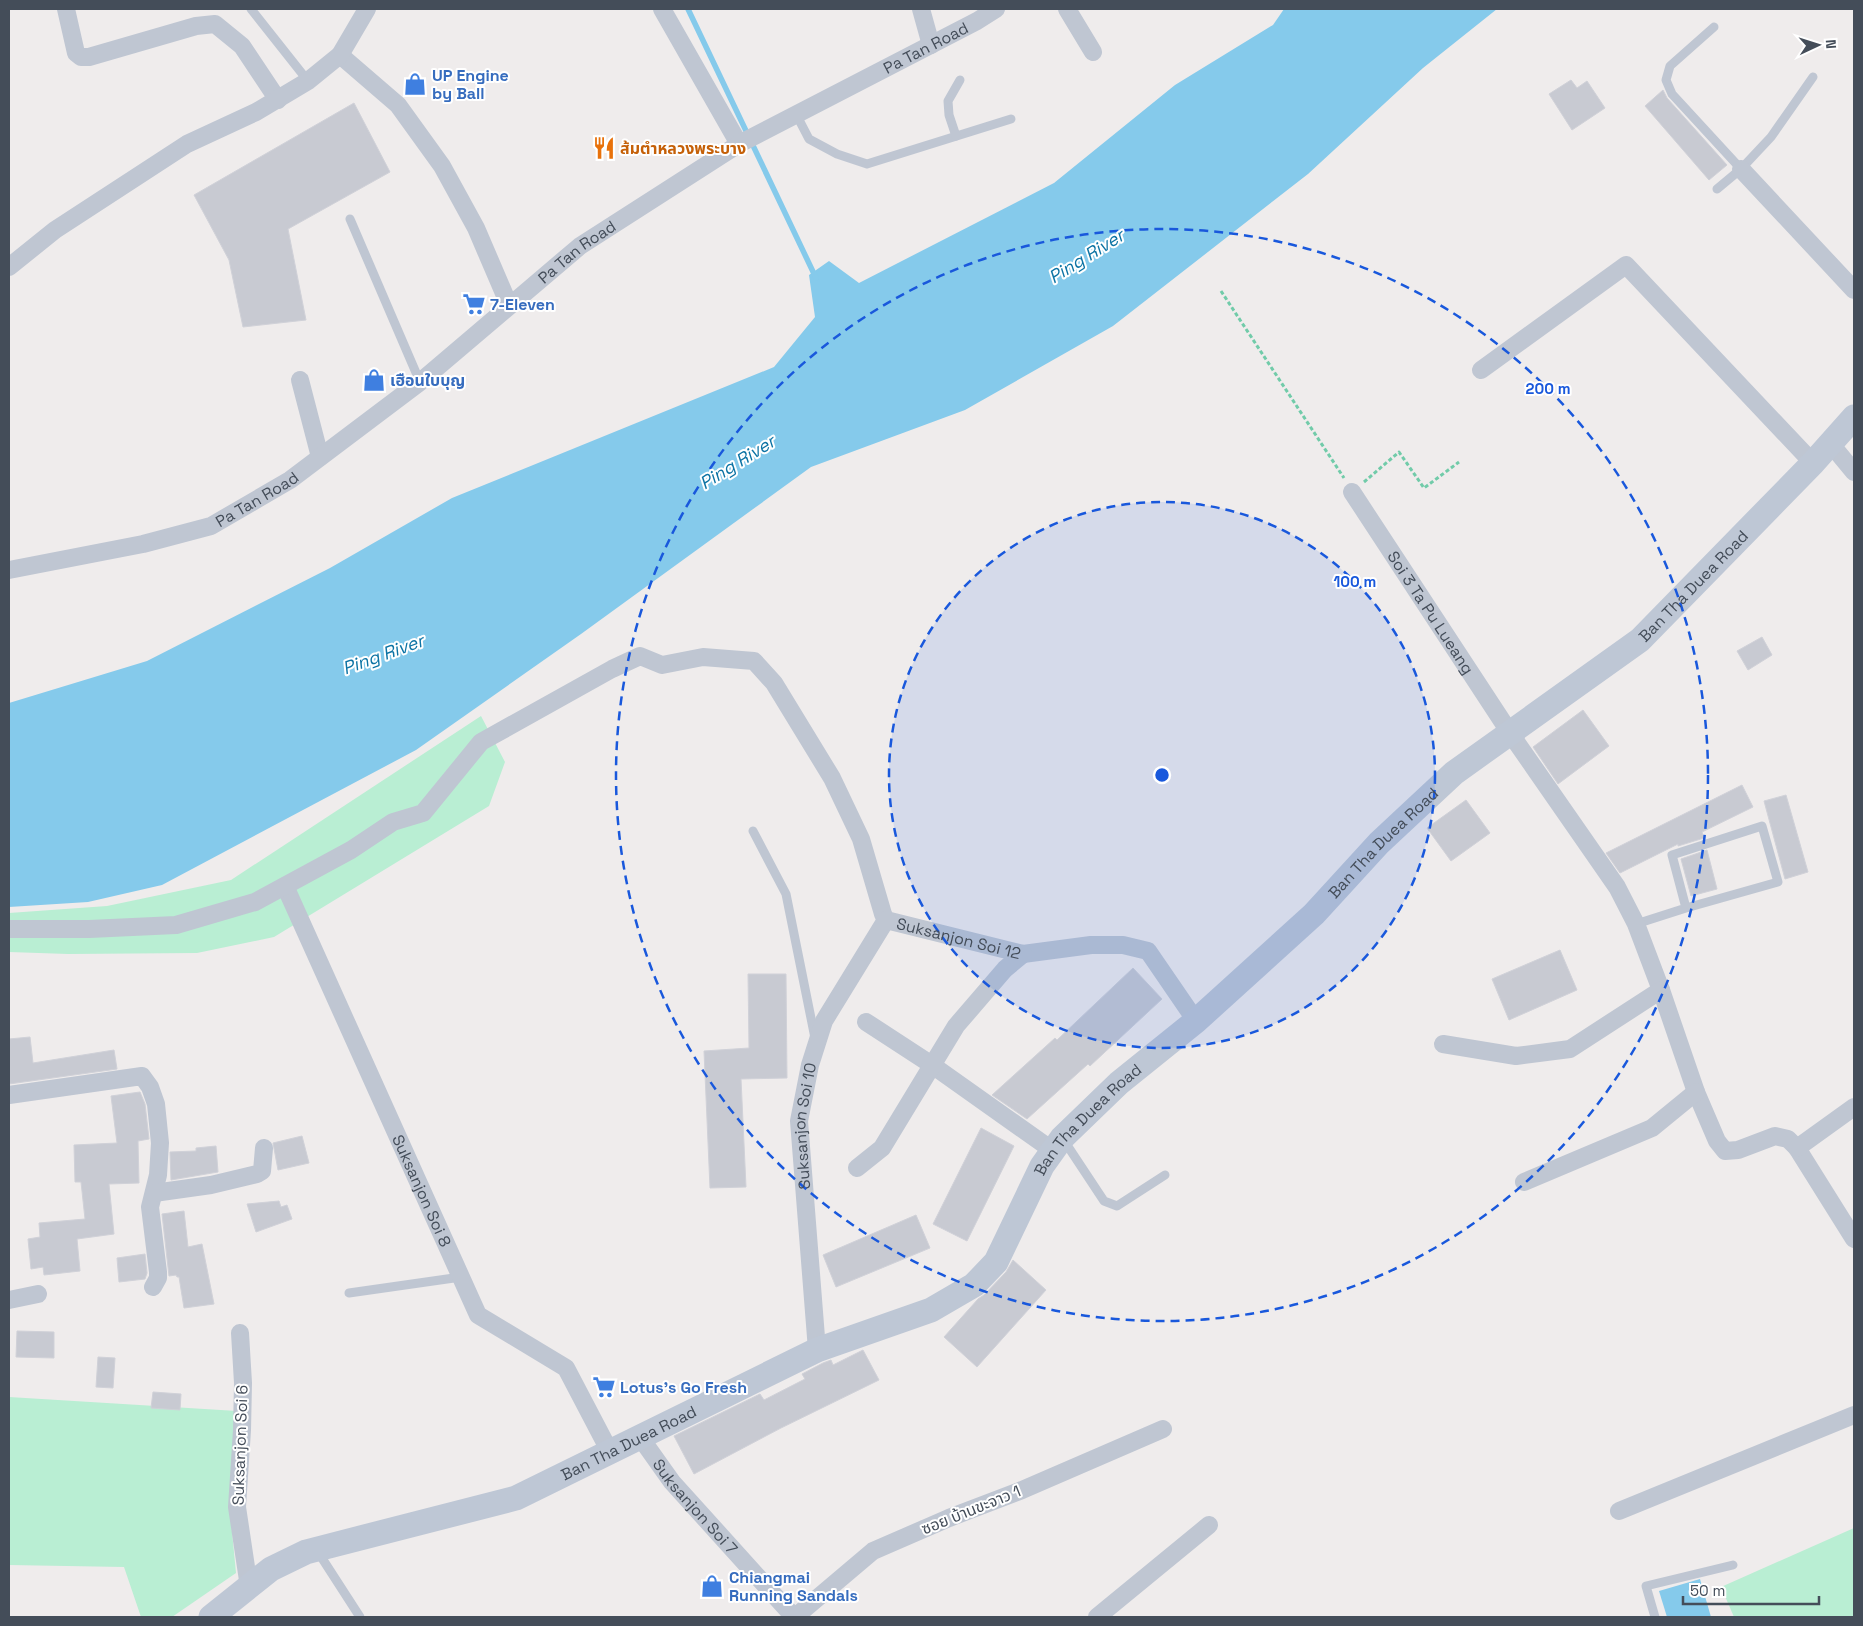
<svg xmlns="http://www.w3.org/2000/svg" width="1863" height="1626" font-family="'Space Grotesk','Noto Sans Thai',sans-serif">
	<rect width="100%" height="100%" fill="#efecec"/>
	<g fill="#b9eed3">
		<path d="M481,716L505,762L489,806L274,937L197,953L68,954L9,952V913L107,906L231,880Z"/>
		<path d="M9,1397L237,1411L230,1511L236,1573L172,1617H141L124,1567L9,1565Z"/>
		<path d="M1854,1528V1617H1734L1721,1587Z"/>
	</g>
	<g fill="#85caeb">
		<path d="M1284,9H1497L1423,68L1308,174L1113,326L965,410L811,467L581,634L416,750L162,885L88,902L9,907V703L147,661L330,568L452,498L774,367L815,317L809,275L829,261L859,283L1054,183L1175,85L1273,25Z"/>
		<path d="M1700,1579L1711,1617H1667L1659,1591Z"/>
	</g>
	<g fill="none" stroke-linecap="round" stroke-linejoin="round">
		<path stroke="#85caeb" stroke-width="5.5" d="M688,9L816,278"/>
	</g>
	<g fill="#c8cad2" stroke="#d0d1d8">
		<path d="M1571,80L1577,88L1587,81L1605,108L1572,130L1549,94Z"/>
		<path d="M1663,90L1667,98L1727,165L1709,180L1645,106Z"/>
		<path d="M354,103L390,172L288,229L306,320L243,327L229,260L194,195Z"/>
		<path d="M1762,637L1772,655L1748,670L1737,651Z"/>
		<path d="M1583,710L1609,746L1558,784L1533,747Z"/>
		<path d="M1742,785L1753,807L1702,832L1704,838L1678,846V844L1620,873L1606,853Z"/>
		<path d="M1786,795L1808,872L1785,879L1764,801Z"/>
		<path d="M1466,800L1490,833L1451,861L1427,828Z"/>
		<path d="M1707,850L1717,889L1691,896L1681,859Z"/>
		<path d="M1560,950L1577,990L1509,1020L1492,979Z"/>
		<path d="M1133,968L1162,999L1090,1066L1088,1064L1027,1119L992,1095L1055,1038L1057,1040Z"/>
		<path d="M748,974H786L787,1078L741,1079L746,1187L710,1188L704,1051L749,1048Z"/>
		<path d="M30,1037L33,1063L114,1050L117,1069L9,1084V1039Z"/>
		<path d="M140,1092L145,1104L149,1139L138,1141L139,1183L109,1184L114,1234L77,1239L80,1271L44,1275L43,1267L31,1269L28,1239L40,1237L39,1223L85,1219L81,1182H75L74,1145L117,1143L111,1096Z"/>
		<path d="M981,1128L1014,1146L967,1241L933,1224Z"/>
		<path d="M302,1136L309,1163L278,1170L273,1143Z"/>
		<path d="M216,1146L218,1172L171,1180L170,1152L196,1151V1148Z"/>
		<path d="M279,1201L281,1207L287,1205L292,1219L256,1232L247,1204Z"/>
		<path d="M184,1211L188,1247L202,1244L214,1304L184,1308L179,1277H177L176,1275L169,1276L162,1214Z"/>
		<path d="M916,1215L930,1248L836,1287L823,1255Z"/>
		<path d="M145,1254L147,1273L145,1279L119,1282L117,1258Z"/>
		<path d="M1013,1260L1046,1290L977,1367L944,1337L978,1299L984,1295L1006,1272Z"/>
		<path d="M17,1331L54,1332V1358L16,1357Z"/>
		<path d="M863,1350L879,1380L781,1428L694,1474L674,1436L760,1394L764,1400L805,1379L802,1374L823,1363L831,1360L833,1365Z"/>
		<path d="M98,1357L115,1358L113,1388L96,1387Z"/>
		<path d="M153,1392L181,1394L180,1410L151,1408Z"/>
	</g>
	<g fill="none" stroke-linecap="round" stroke-linejoin="round">
		<g stroke="#71cba9" stroke-width="3" stroke-dasharray="4 2.5" stroke-linecap="butt">
			<path d="M1221,291L1344,478"/>
			<path d="M1364,482L1399,452L1424,488L1459,462"/>
		</g>
		<g stroke="#bfc6d2" stroke-width="9">
			<path d="M251,9L308,81"/>
			<path d="M1714,27L1670,66L1666,80L1672,94L1741,169"/>
			<path d="M796,114L809,139L837,154L867,164L1011,119"/>
			<path d="M956,136L949,115L948,101L960,80"/>
			<path d="M1717,189L1741,169L1771,137L1813,77"/>
			<path d="M350,219L420,382"/>
			<path d="M753,831L786,894L815,1038"/>
			<path d="M1636,924L1686,908L1778,882L1762,826L1672,855L1686,908"/>
			<path d="M1063,1139L1104,1201L1117,1206L1165,1175"/>
			<path d="M349,1293L461,1277"/>
			<path d="M318,1552L360,1617"/>
			<path d="M1655,1617L1646,1586L1733,1565"/>
		</g>
		<g stroke="#bfc6d2" stroke-width="18">
			<path d="M66,9L76,53L81,57H89L196,26L215,24L242,46L278,100"/>
			<path d="M662,9L739,144"/>
			<path d="M921,9L931,45"/>
			<path d="M1067,9L1093,52"/>
			<path d="M340,55L398,105L442,166L476,228L509,305"/>
			<path d="M1741,169L1854,290"/>
			<path d="M9,267L55,230L187,144L256,112L308,81L340,55L367,9"/>
			<path d="M1481,370L1626,265L1813,463"/>
			<path d="M300,380L320,457"/>
			<path d="M1830,443L1854,472"/>
			<path id="s1" d="M1352,492L1510,733L1617,887L1636,924L1661,990L1696,1092L1717,1141L1725,1151L1738,1150L1775,1136L1788,1139L1797,1148L1854,1239"/>
			<path id="s2" d="M9,570L143,544L211,526L290,480L420,382L580,246L739,144L977,21L996,9"/>
			<path id="s3" d="M285,886L478,1315L566,1368L610,1452"/>
			<path id="s4" d="M9,929H89L176,925L255,902L351,850L393,822L423,813L481,742L612,669L640,656L662,665L703,657L754,661L774,683L832,778L861,839L883,914L886,920L1023,954L1091,945H1123L1148,951L1196,1021"/>
			<path d="M866,1022L932,1065L1052,1150"/>
			<path d="M1443,1044L1516,1056L1570,1049L1661,990"/>
			<path d="M9,1095L142,1076L150,1087L156,1104L160,1143L158,1175L150,1207L158,1272V1278L153,1287"/>
			<path d="M1797,1148L1854,1107"/>
			<path d="M857,1168L882,1148L956,1026L1005,969L1023,954"/>
			<path d="M1524,1182L1652,1128L1696,1092"/>
			<path d="M154,1193L211,1185L257,1174L262,1171L264,1148"/>
			<path d="M9,1300L38,1294"/>
			<path d="M240,1333L243,1383L242,1430L237,1507L249,1587"/>
			<path id="s5" d="M817,1350L799,1121L810,1065L824,1021L886,920"/>
			<path id="s6" d="M640,1437L672,1482L794,1617"/>
			<path d="M1619,1511L1854,1415"/>
			<path d="M795,1617L873,1551L949,1518L1022,1490L1163,1429"/>
			<path d="M1097,1617L1209,1525"/>
		</g>
		<path stroke="#bec7d5" stroke-width="25" id="s7" d="M211,1617L271,1569L306,1552L516,1498L817,1350L931,1310L974,1285L996,1262L1042,1166L1062,1138L1119,1083L1196,1021L1314,914L1379,843L1454,773L1640,640L1813,463L1854,417"/>
	</g>
	<circle cx="1162" cy="775" r="273" fill="#1958dc" fill-opacity=".12"/>
	<g fill="none" stroke="#1958dc" stroke-width="2.5" stroke-dasharray="9 6">
		<circle cx="1162" cy="775" r="273"/>
		<circle cx="1162" cy="775" r="546"/>
	</g>
	<defs>
		<symbol id="shop-bare" viewBox="-9 -9 18 18"><path d="M-5-2.5h2.3a2.7 3.5 0 0 1 5.4 0H5L5.5 6h-11ZM-1.5-2.5h3a1.5 2.3 0 0 0-3 0Z" fill="#3f7fe0" stroke="#fff" stroke-width="2.5" paint-order="stroke"/></symbol>
		<symbol id="restaurant-bare" viewBox="-9 -9 18 18"><path d="M-5-6h1v4h1v-4h1v4h1v-4h1v5L-1.5 .5V6h-2V.5L-5-1ZM5-6V6H3V1.5H1.5Q1.5-4 5-6Z" fill="#e8710a" stroke="#fff" stroke-width="2.5" paint-order="stroke"/></symbol>
		<symbol id="supermarket-bare" viewBox="-9 -9 18 18"><path d="M-6-5.5h2.5l.6 2H6L4.5 2H-2.5L-4.4-4H-6ZM-1.5 3.2a1.3 1.3 0 1 0 .1 0ZM3 3.2a1.3 1.3 0 1 0 .1 0Z" fill="#3f7fe0" stroke="#fff" stroke-width="2.5" paint-order="stroke"/></symbol>
	</defs>
	<g fill-rule="evenodd">
		<use href="#shop-bare" x="399" y="68" width="32" height="32"/>
		<use href="#restaurant-bare" x="588" y="132" width="32" height="32"/>
		<use href="#supermarket-bare" x="458" y="288" width="32" height="32"/>
		<use href="#shop-bare" x="358" y="364" width="32" height="32"/>
		<use href="#supermarket-bare" x="588" y="1371" width="32" height="32"/>
		<use href="#shop-bare" x="696" y="1570" width="32" height="32"/>
	</g>
	<g text-anchor="middle" dominant-baseline="central" stroke-width="4" stroke-linejoin="round" paint-order="stroke">
		<g font-size="16" fill="#444d59" stroke="#fff">
			<text stroke="none"><textPath href="#s2" startOffset="1070">Pa Tan Road</textPath></text>
			<text stroke="none"><textPath href="#s2" startOffset="665">Pa Tan Road</textPath></text>
			<text stroke="none"><textPath href="#s2" startOffset="260">Pa Tan Road</textPath></text>
			<text stroke="none"><textPath href="#s7" startOffset="1852">Ban Tha Duea Road</textPath></text>
			<text stroke="none"><textPath href="#s1" startOffset="144">Soi 3 Ta Pu Lueang</textPath></text>
			<text stroke="none"><textPath href="#s7" startOffset="1448">Ban Tha Duea Road</textPath></text>
			<text stroke="none"><textPath href="#s4" startOffset="1198">Suksanjon Soi 12</textPath></text>
			<text stroke="none"><textPath href="#s7" startOffset="1042">Ban Tha Duea Road</textPath></text>
			<text stroke="none"><textPath href="#s5" startOffset="225">Suksanjon Soi 10</textPath></text>
			<text stroke="none"><textPath href="#s3" startOffset="334">Suksanjon Soi 8</textPath></text>
			<text stroke="none"><textPath href="#s7" startOffset="458">Ban Tha Duea Road</textPath></text>
			<text transform="translate(240 1445) rotate(-88)">Suksanjon Soi 6</text>
			<text stroke="none"><textPath href="#s6" startOffset="89">Suksanjon Soi 7</textPath></text>
			<text transform="translate(971 1510) rotate(-22)">ซอย บ้านขะจาว 1</text>
		</g>
		<g font-size="16" font-weight="bold" fill="#366cbe" stroke="#fff" text-anchor="start">
			<text x="432" y="75">UP Engine<tspan x="432" dy="18">by Ball</tspan></text>
			<text x="490" y="304">7-Eleven</text>
			<text x="390" y="380">เฮือนใบบุญ</text>
			<text x="620" y="1387">Lotus's Go Fresh</text>
			<text x="729" y="1577">Chiangmai<tspan x="729" dy="18">Running Sandals</tspan></text>
		</g>
		<g font-size="16" font-weight="bold" fill="#c56008" stroke="#fff" text-anchor="start">
			<text x="620" y="148">ส้มตำหลวงพระบาง</text>
		</g>
		<g font-size="18" font-style="italic" fill="#0c73a4" stroke="#fff">
			<text transform="translate(1086 256) rotate(-32)">Ping River</text>
			<text transform="translate(737 462) rotate(-32)">Ping River</text>
			<text transform="translate(383 654) rotate(-20)">Ping River</text>
		</g>
	</g>
	<circle cx="1162" cy="775" r="8" fill="#1958dc" stroke="#fff" stroke-width="2.5"/>
	<g font-size="15" text-anchor="middle" font-weight="bold" fill="#1958dc" stroke="#fff" stroke-width="4" stroke-linejoin="round" paint-order="stroke">
		<text x="1548" y="394">200 m</text>
		<text x="1355" y="587">100 m</text>
	</g>
	<rect width="1863" height="1626" fill="none" stroke="#444d59" stroke-width="20"/>
	<g transform="translate(1818 45) rotate(86)" stroke="#ffffff" stroke-width="4" paint-order="stroke">
	<path d="M0-4L9 19L0 12L-9 19Z" fill="#444d59"/>
	<text y="-8" font-size="14" font-weight="bold" text-anchor="middle" fill="#444d59">N</text>
	</g>
	<path d="M1683 1596v8h136v-8" fill="none" stroke="#444d59" stroke-width="2.5"/>
	<text x="1690" y="1596" font-size="15" fill="#444d59" stroke="#ffffff" stroke-width="4" paint-order="stroke">50 m</text>
</svg>
